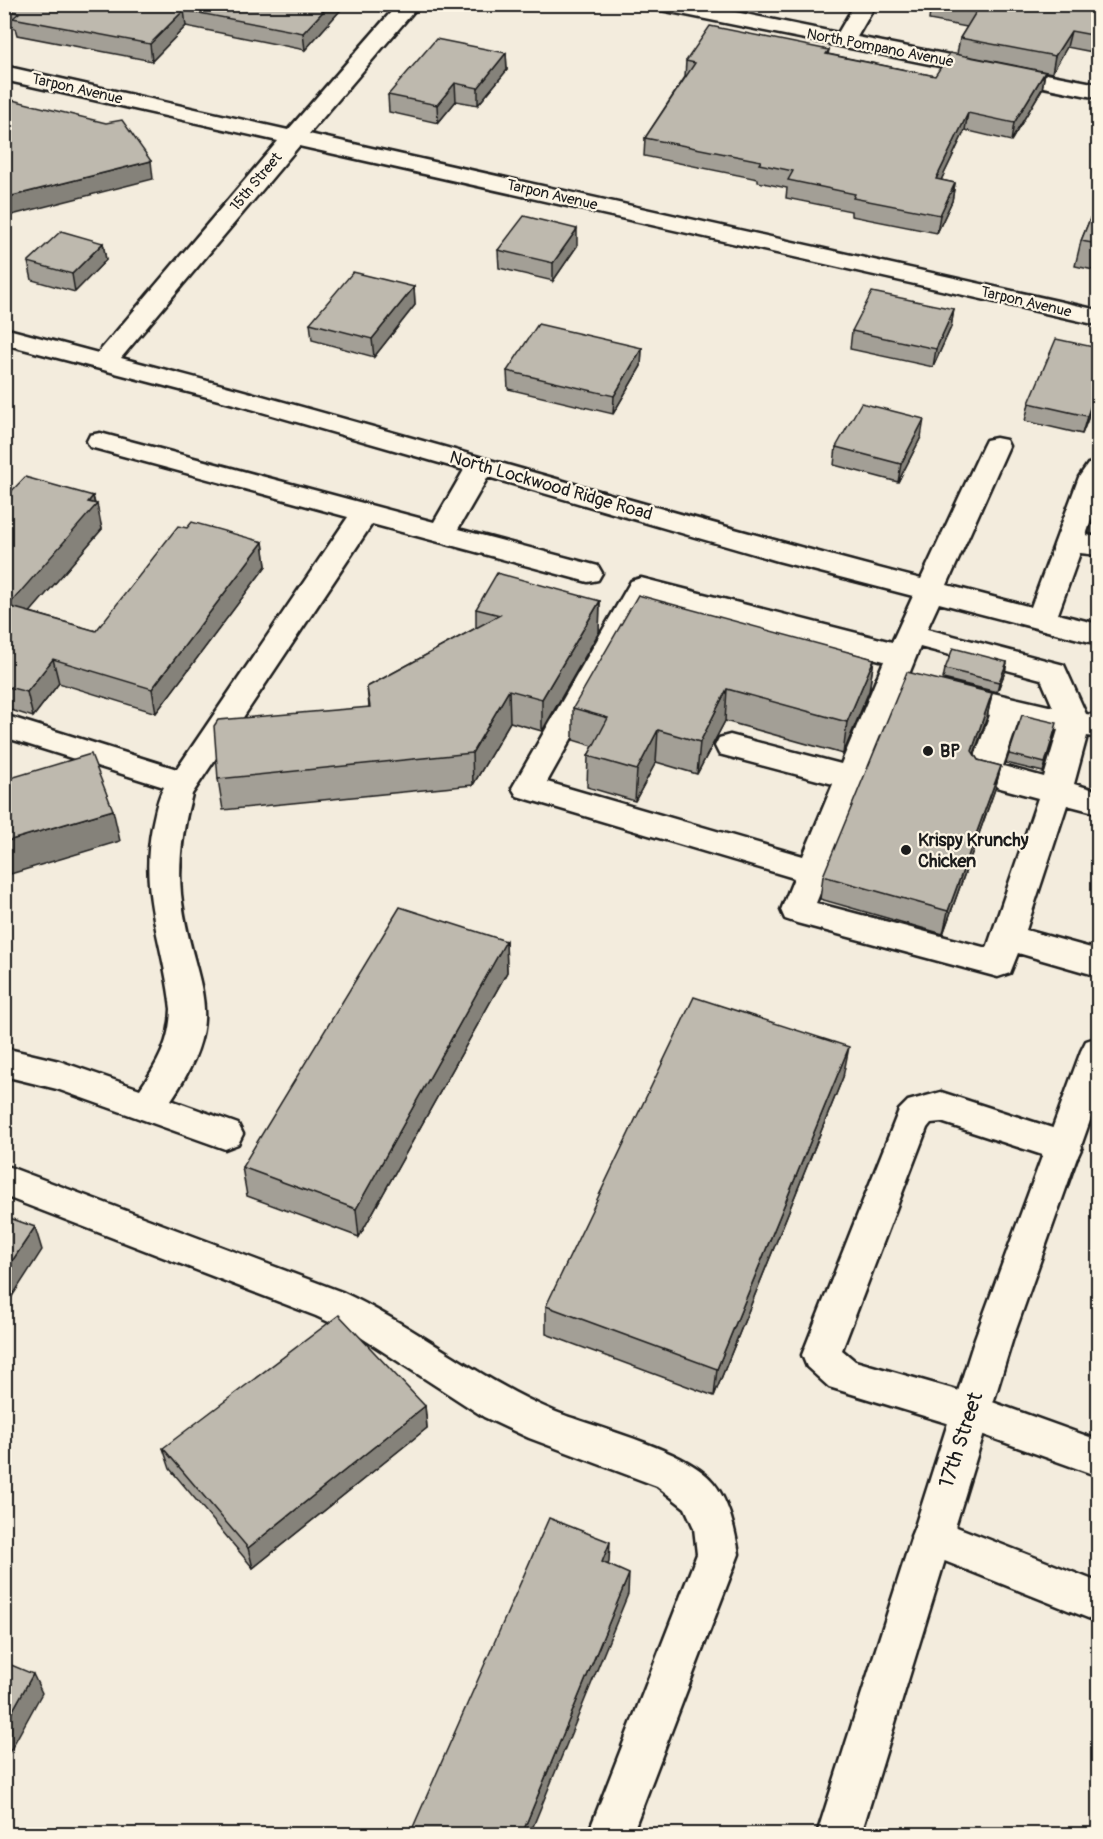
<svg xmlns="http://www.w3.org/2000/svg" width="1103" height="1839" font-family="Pangolin,sans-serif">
	<rect width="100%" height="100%" fill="#f3ecdd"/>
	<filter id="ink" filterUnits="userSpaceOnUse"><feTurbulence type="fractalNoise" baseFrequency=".0167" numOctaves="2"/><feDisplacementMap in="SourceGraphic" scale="12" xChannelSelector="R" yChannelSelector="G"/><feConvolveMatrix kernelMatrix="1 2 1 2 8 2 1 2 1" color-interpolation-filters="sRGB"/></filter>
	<g filter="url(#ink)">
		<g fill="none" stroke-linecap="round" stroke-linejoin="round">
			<defs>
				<g id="minor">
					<path d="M398,4H420L309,134L1098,310V325L299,146L121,358C389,428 653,510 921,579L983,446L986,440L996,438L1006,440L1009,446L947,585L1031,607L1079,477L1088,464L1098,462V500L1086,535L1098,537V555L1080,553L1058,614L1098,624V644L939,603L927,629L1064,665L1086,714L1098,716V738L1087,736L1074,784L1098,791V813L1067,805L1026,930L1098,950V976L1018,953L1010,973L998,977L797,923L785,919L781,910L794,878L517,796L512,788L631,581L641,578L892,642L913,596L778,561L488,477L458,529L598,566L602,573L598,580L588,582L372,524L192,794C183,827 178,860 181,894C191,986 233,1009 171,1100L238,1124L243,1134L238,1144L225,1149L57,1089L4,1076V1048L59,1061L140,1089C158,1063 170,1042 171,1009C164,943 139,896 152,827C155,814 157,799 164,787L4,737V715L177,769L348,517L90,447L87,441L90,435L100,433L434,522L464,470L234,404L4,344V328L98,353L278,141L4,80V66L288,130ZM649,600L884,661L841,764L730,735L719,738L715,746L719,754L833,784L803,856L547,782ZM920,647L1041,679L1053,707L945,682L934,686L930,693L934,700L990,715L969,773L974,781L1038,798L987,948L816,903ZM1018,722L1058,730L1044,777L1003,766Z"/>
					<path d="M651,4H696L838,33L855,4H876L857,37L1098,84V98L661,10L653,9Z"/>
					<path d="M941,1092L1077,1136L1082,1147L1077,1158L1064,1162L941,1122L931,1123L927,1128L842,1350L855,1361L970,1394L1098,1440V1476L970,1430L829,1387L807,1367L802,1355L899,1110L908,1101Z"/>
					<path d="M4,1165L342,1292C417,1327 481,1381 556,1412C597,1428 687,1450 713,1482C729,1501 735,1530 739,1554L632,1834H588L697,1554L694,1528L685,1508L657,1486L529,1438L484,1417L359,1336L316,1316L4,1196Z"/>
					<path d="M931,1517L1098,1582V1622L917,1550L911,1536L917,1522Z"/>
				</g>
				<path id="major" d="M1098,1037V1098L1013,1338L861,1834H817L975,1338L1081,1051L1086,1041Z"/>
			</defs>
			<use href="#minor" stroke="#1c1c1c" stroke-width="5"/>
			<use href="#major" stroke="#1c1c1c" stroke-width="5"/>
			<use href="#minor" fill="#fcf5e5" fill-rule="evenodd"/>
			<use href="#major" fill="#fcf5e5" fill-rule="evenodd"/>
		</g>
		<g fill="#a39f96" stroke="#1c1c1c" stroke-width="1.5">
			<path d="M4,4H346L305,50L186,26L152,61L17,35L15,28L4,25Z"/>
			<path d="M931,4H1098V53L1067,47L1052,73L967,56L1045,72L1042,89L1011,141L965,130L941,180L955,183L952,201L937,233L851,216V211L786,198L787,188L758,182V179L644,156L645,138L685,77L686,61L829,50L828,54L935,76L957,54L960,38L967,27L929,20Z"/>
			<path d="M506,53L507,70L478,105L456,101L438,123L389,112L388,95Z"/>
			<path d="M1098,199V271L1075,266L1081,241Z"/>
			<path d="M103,243L106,260L75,292L32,280L28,262Z"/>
			<path d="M577,246L553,281L499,268L498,250Z"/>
			<path d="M414,287L415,305L374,357L312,340L310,323Z"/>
			<path d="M954,309L951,327L933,367L850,349L852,331Z"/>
			<path d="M642,348L641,366L613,414L508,389L507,371Z"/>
			<path d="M1098,393L1082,434L1025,421L1029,403Z"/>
			<path d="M921,437L898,482L834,465L836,447Z"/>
			<path d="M93,496L102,529L30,612L96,631L187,528L263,542L266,566L156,713L59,683L33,717L4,708V499Z"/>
			<path d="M1098,500V536L1089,533Z"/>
			<path d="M600,601L599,632L542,731L510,722L473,785L223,810L218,779L369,707L367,687L476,628V609Z"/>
			<path d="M874,659L869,691L843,754L725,721L697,774L656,762L635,801L587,787L588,756L593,746L573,740V708Z"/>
			<path d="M1007,662L1005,672L997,692L943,679L945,669Z"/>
			<path d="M992,693L987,717L974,754L978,760L1001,766L995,789L943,934L820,899L823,876Z"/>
			<path d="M1055,732L1043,772L1006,763L1009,754Z"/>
			<path d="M506,941L507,972L359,1237L247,1196L242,1167Z"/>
			<path d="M843,1077L714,1396L546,1334V1306Z"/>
			<path d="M425,1406L427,1428L253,1568L170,1469L163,1448Z"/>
		</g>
		<g fill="#85827a" stroke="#1c1c1c" stroke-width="1.5">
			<path d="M330,4H346L305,50L303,33Z"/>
			<path d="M184,10L186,26L152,61L150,44Z"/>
			<path d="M1071,31L1067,47L1052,73L1055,56Z"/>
			<path d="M506,53L507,70L478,105V88Z"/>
			<path d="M1045,72L1042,89L1011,141L1014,123Z"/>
			<path d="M455,83L456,101L438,123L437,105Z"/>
			<path d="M968,113L965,130L933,197L936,179Z"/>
			<path d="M151,161L153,179L4,217V198Z"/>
			<path d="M955,183L952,201L937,233L940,215Z"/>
			<path d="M577,229V246L553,281V263Z"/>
			<path d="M103,243L106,260L75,292L72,274Z"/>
			<path d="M414,287L415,305L374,357L372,339Z"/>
			<path d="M954,309L951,327L933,367L936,349Z"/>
			<path d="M642,348L641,366L613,414L614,396Z"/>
			<path d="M1098,386V393L1082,434L1087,416Z"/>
			<path d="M924,419L921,437L898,482L901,464Z"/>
			<path d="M93,496L95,506L97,504L102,529L14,631L8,606Z"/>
			<path d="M263,542L266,566L156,713L152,689Z"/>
			<path d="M600,601L599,632L542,731V699Z"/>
			<path d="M53,659L59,683L33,717L27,692Z"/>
			<path d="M874,659L869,691L843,754L847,722Z"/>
			<path d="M1007,662L1005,672L997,692L999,682Z"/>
			<path d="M727,689L725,721L697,774L700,742Z"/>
			<path d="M509,690L510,722L473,785L472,753Z"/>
			<path d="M992,693L987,717L967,774L972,751Z"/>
			<path d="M658,730L656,762L635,801L637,770Z"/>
			<path d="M1001,766L995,789L943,934L948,911Z"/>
			<path d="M113,810L120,841L4,876V842Z"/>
			<path d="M506,941L507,972L359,1237L356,1209Z"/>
			<path d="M849,1047L843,1077L714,1396L717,1369Z"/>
			<path d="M35,1227L42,1250L4,1309V1273Z"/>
			<path d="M425,1406L427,1428L253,1568L248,1548Z"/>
			<path d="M610,1542L609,1562L601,1582L602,1562Z"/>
			<path d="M629,1574L628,1594L530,1834H522Z"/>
			<path d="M33,1674L42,1693L4,1762V1726Z"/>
		</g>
		<g fill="#beb9ae" stroke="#1c1c1c" stroke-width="1.5">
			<path d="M4,4H330L303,33L184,10L150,44L13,18L19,13L4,10Z"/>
			<path d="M936,4H1098V36L1071,31L1055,56L960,38L976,12Z"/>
			<path d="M710,26L829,50L826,54L935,76L950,53L1045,72L1014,123L968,113L936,179L955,183L940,215L853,198L855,194L788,180L793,171L759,164L761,161L645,138L695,63L686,61Z"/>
			<path d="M436,39L506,53L478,88L455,83L437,105L388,95Z"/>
			<path d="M4,98L106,123L122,120L151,161L4,198Z"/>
			<path d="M1098,199V244L1081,241Z"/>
			<path d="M524,216L577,229L553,263L498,250Z"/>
			<path d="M61,231L103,243L72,274L28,262Z"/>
			<path d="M353,272L414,287L372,339L310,323Z"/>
			<path d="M872,292L954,309L936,349L852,331Z"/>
			<path d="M538,324L642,348L614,396L507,371Z"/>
			<path d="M1056,339L1098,348V386L1087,416L1029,403Z"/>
			<path d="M861,403L924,419L901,464L836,447Z"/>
			<path d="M25,477L93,496L88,502L97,504L8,606L96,631L178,526L187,528L192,522L263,542L152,689L53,659L27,692L4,686V499Z"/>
			<path d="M1098,500V526L1091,524Z"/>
			<path d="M497,573L600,601L542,699L509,690L472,753L218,779L214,726L218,720L370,707L367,687L500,615L476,609Z"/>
			<path d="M638,595L874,659L847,722L727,689L700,742L658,730L637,770L588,756L608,718L573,708Z"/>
			<path d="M953,648L1007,662L999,682L945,669Z"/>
			<path d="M907,672L992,693L972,751L978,760L1001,766L948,911L823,876Z"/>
			<path d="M1022,715L1057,723L1045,763L1009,754Z"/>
			<path d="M91,754L113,810L4,842V780Z"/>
			<path d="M400,907L506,941L356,1209L242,1167Z"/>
			<path d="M694,997L849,1047L717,1369L546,1306Z"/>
			<path d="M4,1216L35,1227L4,1273Z"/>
			<path d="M339,1315L425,1406L248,1548L163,1448Z"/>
			<path d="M549,1518L610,1542L602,1562L629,1574L522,1834H410Z"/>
			<path d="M4,1662L33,1674L4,1726Z"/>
		</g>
	</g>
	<g fill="#1c1c1c" stroke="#fcf5e5" stroke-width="2">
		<circle cx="928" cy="751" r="6"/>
		<circle cx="906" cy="850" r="6"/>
	</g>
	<g text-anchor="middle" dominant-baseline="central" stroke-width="4.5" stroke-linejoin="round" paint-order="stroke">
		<g font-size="15" fill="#1c1c1c" stroke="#fcf5e5">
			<text transform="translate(880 48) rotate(11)">North Pompano Avenue</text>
			<text transform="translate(77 89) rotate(13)">Tarpon Avenue</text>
			<text transform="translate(256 182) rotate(-50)">15th Street</text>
			<text transform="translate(552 195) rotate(13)">Tarpon Avenue</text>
			<text transform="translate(1026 302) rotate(13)">Tarpon Avenue</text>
		</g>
		<g font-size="18" fill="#1c1c1c" stroke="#fcf5e5">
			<text transform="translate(551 486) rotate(16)">North Lockwood Ridge Road</text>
		</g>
		<g font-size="18" font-weight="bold" fill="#1c1c1c" stroke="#fcf5e5" text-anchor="start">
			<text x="940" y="751">BP</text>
			<text x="918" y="840">Krispy Krunchy<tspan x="918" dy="21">Chicken</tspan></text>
		</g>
		<g font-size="21" fill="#1c1c1c" stroke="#fcf5e5">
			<text transform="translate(961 1440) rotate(-72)">17th Street</text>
		</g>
	</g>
	<rect width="1103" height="1839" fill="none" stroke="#fcf5e5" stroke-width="24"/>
	<rect x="12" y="12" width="1079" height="1815" fill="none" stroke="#1c1c1c" stroke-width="2" filter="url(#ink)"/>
</svg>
